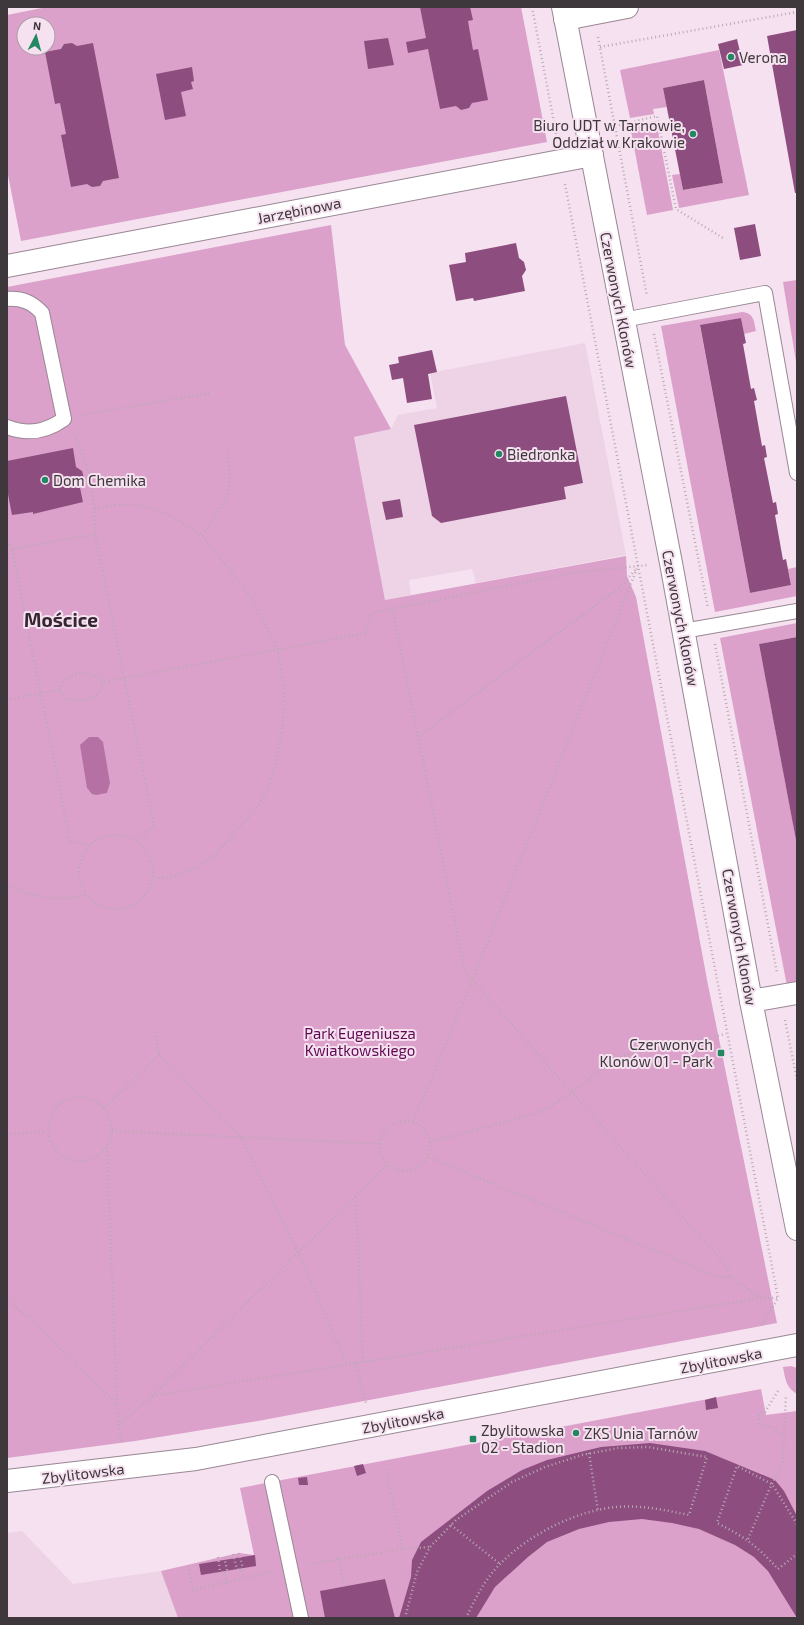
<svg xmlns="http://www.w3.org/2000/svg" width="804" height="1625" font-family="'Exo 2',sans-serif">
	<rect width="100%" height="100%" fill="#f5e1ef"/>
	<g fill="#eed3e6">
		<path d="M585,343L626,555L476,583L472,569L409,580L411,595L385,600L354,437L391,429L398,415L437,408L430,373Z"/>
		<path d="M22,1531L73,1584L161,1571L178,1618H7V1533Z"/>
	</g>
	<g fill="#dba1cb" fill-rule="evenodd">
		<path d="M47,7H521L547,142L21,241L7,170V15ZM24,24H48V48H24Z"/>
		<path d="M719,50L749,195L679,208L672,175L680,174L683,190L723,183L704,80L663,88L667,107L653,109L654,114L630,118L620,70Z"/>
		<path d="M656,121L673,210L647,215L630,126Z"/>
		<path d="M331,225L345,345L391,429L354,437L385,600L626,556L627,576L636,597L708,985L777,1323L258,1421L135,1441L7,1458V287Z"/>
		<path d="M797,280V368L783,282Z"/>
		<path d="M742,312C754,313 754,321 756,331L744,334L741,318L700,326L750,593L791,585L788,569L797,567V596L715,612L661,326Z"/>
		<path d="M797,623V637L759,644L797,844V985L787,986L720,638Z"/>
		<path d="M791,1366L797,1368V1394C786,1388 785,1378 783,1367Z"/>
		<path d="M761,1389L766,1415L797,1411V1618H178L161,1571L239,1553L254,1555L240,1488Z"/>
	</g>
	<path fill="#b571a4" d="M89,737H98L103,742L110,783L107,793L96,795L92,794L87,788L80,745Z"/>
	<g fill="#8d4d7e">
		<path d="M420,7H470L473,20L468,21L473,50L478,49L488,100L472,103L469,108L461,110L456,106L440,109L428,49L408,53L406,42L426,38Z"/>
		<path d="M797,30V193H795L767,36Z"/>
		<path d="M388,38L394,65L368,69L364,41Z"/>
		<path d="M737,39L743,65L724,69L718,44Z"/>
		<path d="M72,43L77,46L93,43L119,178L103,181L100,186L92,187L87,184L71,187L61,135L66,134L60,103L55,104L45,52L61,49L64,44Z"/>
		<path d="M192,67L194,81L191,82L193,89L181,92L186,116L165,120L156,74Z"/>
		<path d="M704,80L723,183L683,190L663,88Z"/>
		<path d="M755,224L761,256L740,260L734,228Z"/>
		<path d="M516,243L519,258L524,262L526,270L522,276L525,291L474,301L473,298L456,301L449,265L466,262L465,253Z"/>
		<path d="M741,318L746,343L743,344L751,389L754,388L757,400L754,401L762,446L765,445L767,457L764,458L773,503L776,502L778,514L775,515L783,560L786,559L791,585L750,593L700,325Z"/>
		<path d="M432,350L437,372L428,374L432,399L407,403L403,378L392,380L389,365L399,363L398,357Z"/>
		<path d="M566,396L583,483L564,487L566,499L441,523L432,516L414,425Z"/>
		<path d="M73,448L76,467L82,471L84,478L79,483L83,502L33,514V512L12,515L7,489V461Z"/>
		<path d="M400,499L403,517L386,520L382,502Z"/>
		<path d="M797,637V840H796L759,644Z"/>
		<path d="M716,1397L718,1408L706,1410L705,1400Z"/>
		<path d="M650,1443L705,1451L775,1480L784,1491L797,1516V1618L768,1571L754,1557L735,1545L699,1529L672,1523L642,1519L609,1522L579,1529L547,1542L528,1557L495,1587L476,1618H399L411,1577L412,1560L421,1542L487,1491L522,1470L547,1460L601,1447Z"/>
		<path d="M363,1464L366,1473L357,1476L354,1466Z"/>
		<path d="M307,1477L308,1485H299L298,1478Z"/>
		<path d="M255,1555L256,1566L201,1575L199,1564Z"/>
		<path d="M385,1579L395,1618H325L320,1591Z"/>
	</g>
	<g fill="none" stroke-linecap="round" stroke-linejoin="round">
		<defs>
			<g id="service">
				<path d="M7,299C22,298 32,302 42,313L64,419C46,432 28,435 7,427"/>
				<path d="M623,320L765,293L797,473"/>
				<path d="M683,631L797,611"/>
				<path d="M272,1482L301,1618"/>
			</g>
			<g id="minor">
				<path d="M565,19L627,7"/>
				<path d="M7,266L592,155"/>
				<path d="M751,1001L797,993"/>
			</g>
			<path id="tertiary" d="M7,1481L196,1459L797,1345"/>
			<path id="secondary" d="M563,7L671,563L751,1001L797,1229"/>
		</defs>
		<use href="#service" stroke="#998794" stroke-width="16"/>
		<use href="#minor" stroke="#998794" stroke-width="24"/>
		<use href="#tertiary" stroke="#998794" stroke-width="24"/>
		<use href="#secondary" stroke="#998794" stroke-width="24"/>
		<g stroke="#b9aab5" stroke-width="2.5" stroke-dasharray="1 3" stroke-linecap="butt">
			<path d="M532,7L557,138"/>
			<path d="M598,37L647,296"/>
			<path d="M600,47L797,12"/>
			<path d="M615,126L657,116L676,209L723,238"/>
			<path d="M565,184L778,1298L761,1327"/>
			<path d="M654,334L708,608"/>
			<path d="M82,415L211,393"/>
			<path d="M74,435C91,463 95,502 95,534"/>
			<path d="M95,509L117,505L134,504L151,508L166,513L202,535L251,597L278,650L284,687L283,722L277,758L270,783L259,805L216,854L196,868L175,876L152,879"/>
			<path d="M202,535C224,505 235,490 227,452"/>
			<path d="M7,541L12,549"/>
			<path d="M393,610L465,972L728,1268L729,1276L761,1298"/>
			<path d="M715,644L777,973"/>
			<path d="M59,690C61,676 82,669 95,676C98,677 100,680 103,682"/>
			<path d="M7,700L59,690L66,699C83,701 99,702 103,682L366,633C367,624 368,617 376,612L572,573L648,565"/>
			<path d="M419,736L619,588L637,568"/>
			<circle cx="116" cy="872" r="37"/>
			<path d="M90,845L70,841L12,549L95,534L154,825L137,842"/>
			<path d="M7,885C35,898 56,902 86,895"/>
			<path d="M785,1020L797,1080"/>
			<path d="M155,1032L159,1055"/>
			<circle cx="80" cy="1129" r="32"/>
			<path d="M104,1108L159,1055L241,1137L298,1252L347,1365"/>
			<circle cx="405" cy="1146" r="25"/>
			<path d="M413,1122L472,981L638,566"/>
			<path d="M112,1131L380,1144"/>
			<path d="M7,1134L47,1132"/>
			<path d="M430,1142L541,1112L573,1092L617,1057L726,1034"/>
			<path d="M107,1147L117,1404"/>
			<path d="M428,1157L721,1278L729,1276"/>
			<path d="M356,1197L363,1362"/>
			<path d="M7,1300L28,1317L117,1404L121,1443"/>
			<path d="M355,1363L366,1403"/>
			<path d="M778,1391L765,1412L759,1414V1425L772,1427L784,1436"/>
			<path d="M152,1396L761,1298H777"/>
			<path d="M119,1425L152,1396L387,1165"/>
			<path d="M589,1453L598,1511"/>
			<path d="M386,1469L403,1549"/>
			<path d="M797,1524L772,1484L737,1466L717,1523C745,1537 757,1546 778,1569L797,1554"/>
			<path d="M451,1525L500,1564"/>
			<path d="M748,1539L769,1490L783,1462L786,1395"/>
			<path d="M239,1553L243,1568L241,1570"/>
			<path d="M233,1554L237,1569L241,1570L244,1578"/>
			<path d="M218,1557L220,1571L224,1573L227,1582L271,1572"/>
			<path d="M338,1558L345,1587"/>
			<path d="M309,1564L403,1549L429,1547"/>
			<path d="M188,1566L193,1590L227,1582"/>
			<path d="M224,1573L227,1570L224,1556"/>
			<path d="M405,1618L417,1572L430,1547L456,1520L512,1482L545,1467L582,1455L618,1448L648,1447L707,1457L689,1515C665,1510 642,1505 617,1507C577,1510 528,1535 500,1564C485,1579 475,1599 466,1618"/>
		</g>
		<use href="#service" stroke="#fff" stroke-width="14"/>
		<use href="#minor" stroke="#fff" stroke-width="22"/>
		<use href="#tertiary" stroke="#fff" stroke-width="22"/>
		<use href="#secondary" stroke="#fff" stroke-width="22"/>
	</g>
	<g fill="#238762" stroke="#f5e1ef" stroke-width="1.5">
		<circle cx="731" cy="57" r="4"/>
		<circle cx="693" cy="134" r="4"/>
		<circle cx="499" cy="454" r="4"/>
		<circle cx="45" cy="480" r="4"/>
		<rect x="717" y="1049" width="8" height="8" rx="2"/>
		<circle cx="576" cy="1433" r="4"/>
		<rect x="469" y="1435" width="8" height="8" rx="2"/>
	</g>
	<g text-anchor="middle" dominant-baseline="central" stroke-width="4" stroke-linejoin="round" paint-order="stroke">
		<g font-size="15" fill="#3e373c" stroke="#f5e1ef" text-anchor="start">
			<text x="739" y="57">Verona</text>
			<text x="685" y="125" text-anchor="end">Biuro UDT w Tarnowie,<tspan x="685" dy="17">Oddział w Krakowie</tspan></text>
			<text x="507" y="454">Biedronka</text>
			<text x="53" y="480">Dom Chemika</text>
			<text x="713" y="1044" text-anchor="end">Czerwonych<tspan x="713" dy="17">Klonów 01 - Park</tspan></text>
			<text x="481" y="1430">Zbylitowska<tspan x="481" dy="17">02 - Stadion</tspan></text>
			<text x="584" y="1433">ZKS Unia Tarnów</text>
		</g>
		<g font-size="15" fill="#3e373c" stroke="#f5e1ef">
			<text transform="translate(299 210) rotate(-11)">Jarzębinowa</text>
			<text transform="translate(619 300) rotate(79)">Czerwonych Klonów</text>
			<text transform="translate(681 618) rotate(79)">Czerwonych Klonów</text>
			<text transform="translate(740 937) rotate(80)">Czerwonych Klonów</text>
			<text transform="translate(721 1360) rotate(-11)">Zbylitowska</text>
			<text transform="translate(403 1420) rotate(-11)">Zbylitowska</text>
			<text transform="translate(83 1473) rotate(-7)">Zbylitowska</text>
		</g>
		<g font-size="15" fill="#5f0851" stroke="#f5e1ef">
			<text x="360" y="1033">Park Eugeniusza<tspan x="360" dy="17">Kwiatkowskiego</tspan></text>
		</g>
		<g font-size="19" font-weight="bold" fill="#352731" stroke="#f5e1ef">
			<text x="61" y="619">Mościce</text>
		</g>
	</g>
	<rect width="804" height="1625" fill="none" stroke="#3e373c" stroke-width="16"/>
	<g transform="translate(36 36) rotate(6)"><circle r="19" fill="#f5e1ef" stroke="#ac9da7"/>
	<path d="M0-3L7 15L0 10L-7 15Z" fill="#238762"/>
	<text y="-6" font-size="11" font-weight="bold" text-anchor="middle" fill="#3e373c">N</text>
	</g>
</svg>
